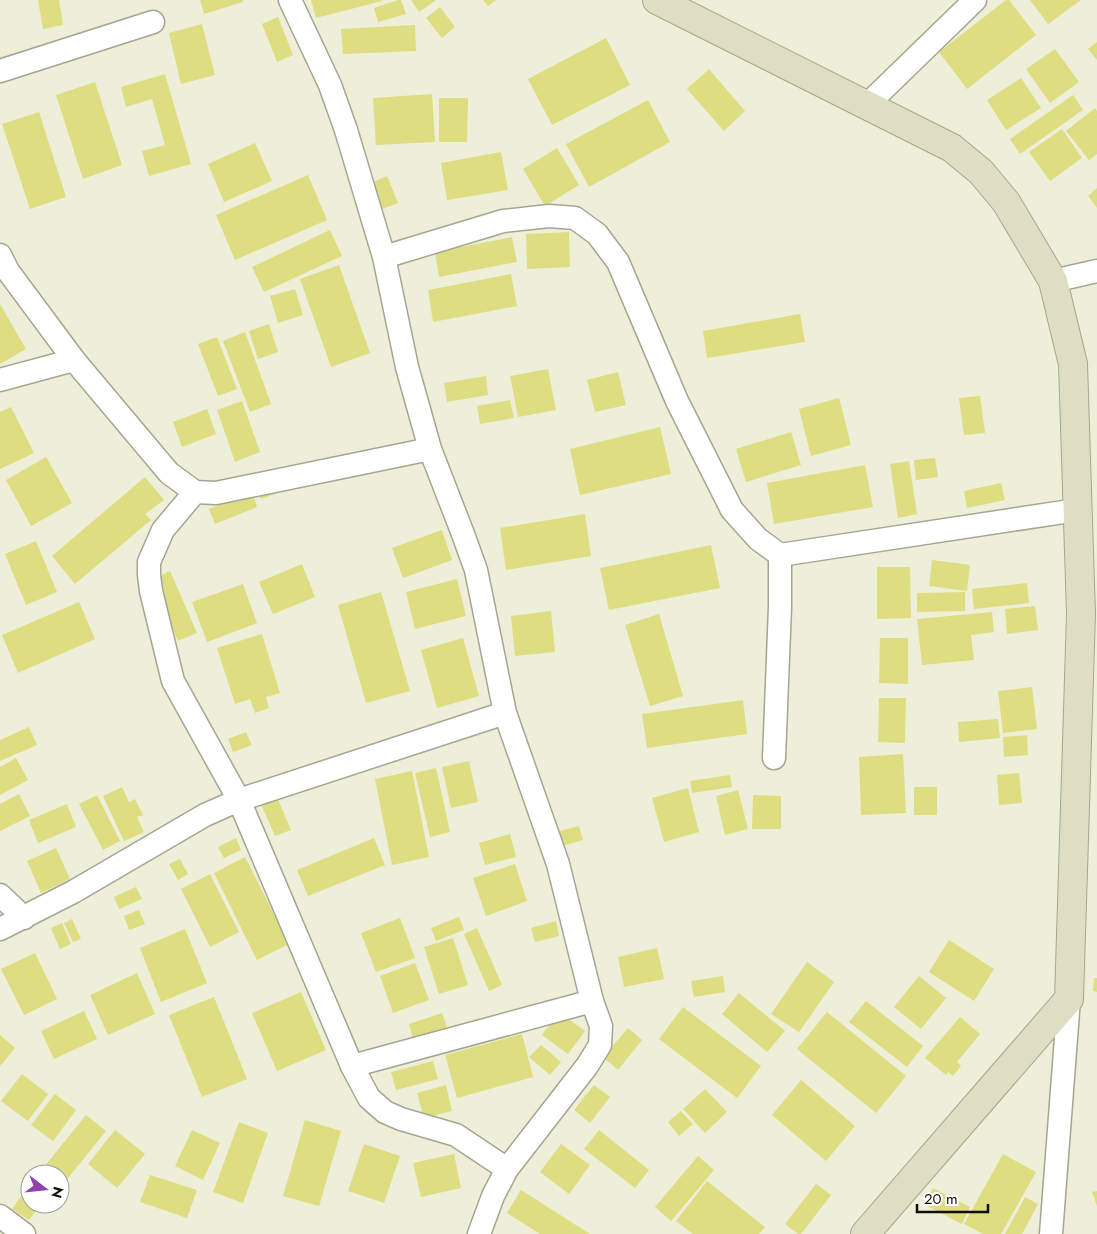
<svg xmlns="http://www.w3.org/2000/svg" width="1097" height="1234" font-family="Jost,sans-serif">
	<rect width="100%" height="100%" fill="#eeefd8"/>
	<g fill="#dedd81">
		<path d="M38,0H59L63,25L43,29Z"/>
		<path d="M200,0H243V2L204,14Z"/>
		<path d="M311,0H382V1L316,18Z"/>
		<path d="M398,0H401L406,14L378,22L374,8Z"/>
		<path d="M411,0H436L419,12Z"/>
		<path d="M483,0H496L488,6Z"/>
		<path d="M1006,0H1009L1036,35L967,89L939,52Z"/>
		<path d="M1030,0H1081L1048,24Z"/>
		<path d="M440,7L455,27L442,38L426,18Z"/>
		<path d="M278,17L293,55L277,62L262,24Z"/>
		<path d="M202,24L215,75L181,84L169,33Z"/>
		<path d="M415,25L416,51L343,54L341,29Z"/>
		<path d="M606,38L630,85L552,125L528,79Z"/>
		<path d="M1097,42V60L1088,49Z"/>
		<path d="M1055,49L1079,82L1050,103L1026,69Z"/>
		<path d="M709,69L745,111L724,131L687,89Z"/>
		<path d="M165,74L191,164L149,176L142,151L165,145L152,99L126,107L121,87Z"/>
		<path d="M1021,78L1041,108L1006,130L987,100Z"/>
		<path d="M95,82L122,165L83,179L56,95Z"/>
		<path d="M432,94L435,142L376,145L373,98Z"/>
		<path d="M1073,95L1083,110L1020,154L1010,139Z"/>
		<path d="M439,98H468L467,142H439Z"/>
		<path d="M648,100L670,142L589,187L566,144Z"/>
		<path d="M1095,108L1097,111V154L1089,160L1066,131Z"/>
		<path d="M39,112L66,197L30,209L2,124Z"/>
		<path d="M1062,129L1082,158L1050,181L1029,152Z"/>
		<path d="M255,143L272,181L224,202L208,164Z"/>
		<path d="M557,148L579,185L545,206L523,169Z"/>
		<path d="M501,152L508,190L447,200L441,163Z"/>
		<path d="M308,175L327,220L235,260L216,215Z"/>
		<path d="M387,176L398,203L382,209L371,183Z"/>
		<path d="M1097,188V208L1088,196Z"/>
		<path d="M330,230L342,256L264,292L252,267Z"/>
		<path d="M569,232L570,267L527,269L526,234Z"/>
		<path d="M512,237L517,262L439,277L435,252Z"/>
		<path d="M339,265L370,353L331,367L300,279Z"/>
		<path d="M511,274L517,306L433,322L428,290Z"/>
		<path d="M295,289L303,315L278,323L270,296Z"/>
		<path d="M0,304L26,349L0,364Z"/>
		<path d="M800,314L805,342L707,358L703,331Z"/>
		<path d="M269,324L278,352L258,359L249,331Z"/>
		<path d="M245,332L271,404L250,412L223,341Z"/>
		<path d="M217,337L237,389L218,396L198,344Z"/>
		<path d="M548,369L556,410L518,417L510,376Z"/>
		<path d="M618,372L626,405L595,412L587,380Z"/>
		<path d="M486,376L488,395L447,402L444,383Z"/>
		<path d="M980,396L985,433L964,435L959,398Z"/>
		<path d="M839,398L851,445L811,456L799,409Z"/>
		<path d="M510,400L514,418L480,424L477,406Z"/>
		<path d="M242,401L260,452L235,462L217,410Z"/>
		<path d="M11,407L34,453L0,469V412Z"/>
		<path d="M207,409L216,434L182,447L173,422Z"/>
		<path d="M660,427L671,474L580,495L570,449Z"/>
		<path d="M791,432L801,465L746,482L736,449Z"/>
		<path d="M46,457L72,503L31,526L6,480Z"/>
		<path d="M935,458L938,477L916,480L914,460Z"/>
		<path d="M909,461L917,514L898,518L890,464Z"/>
		<path d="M865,465L873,507L774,524L767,483Z"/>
		<path d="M145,477L164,500L145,514L151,520L75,584L52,556Z"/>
		<path d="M1001,483L1005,500L967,508L964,491Z"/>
		<path d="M273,488L275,494L261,499L259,493Z"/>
		<path d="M252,492L257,507L215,524L209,509Z"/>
		<path d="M585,514L591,556L506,570L500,528Z"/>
		<path d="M442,530L452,560L403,578L392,548Z"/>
		<path d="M36,541L57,592L26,605L5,554Z"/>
		<path d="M711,545L720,588L609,610L600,568Z"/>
		<path d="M932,560L970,565L967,591L929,586Z"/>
		<path d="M302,564L315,597L273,614L259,582Z"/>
		<path d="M877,567H910L911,618L877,619Z"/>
		<path d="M170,571L197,633L178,641L152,579Z"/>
		<path d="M457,579L466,616L415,629L406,592Z"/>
		<path d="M1027,583L1029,603L974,609L972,589Z"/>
		<path d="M243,584L257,623L207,642L192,602Z"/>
		<path d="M381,592L410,691L366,703L338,605Z"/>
		<path d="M965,592V611L917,612V593Z"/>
		<path d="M79,602L95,639L18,673L2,635Z"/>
		<path d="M1035,606L1038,630L1007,634L1005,609Z"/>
		<path d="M551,611L555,652L515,656L511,616Z"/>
		<path d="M992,612L994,632L971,635L974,660L922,665L917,619Z"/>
		<path d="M659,614L683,696L650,706L625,625Z"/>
		<path d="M262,634L280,693L266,697L269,708L255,713L250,699L235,704L217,648Z"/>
		<path d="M463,638L479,696L437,708L421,650Z"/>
		<path d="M880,638H908V684L879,683Z"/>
		<path d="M1032,687L1037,729L1003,733L998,691Z"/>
		<path d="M879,698H906L905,743L878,742Z"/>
		<path d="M743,700L747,734L647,748L642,714Z"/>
		<path d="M998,719L1000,738L959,742L958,722Z"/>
		<path d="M29,727L37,745L0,761V740Z"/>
		<path d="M246,732L252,745L233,752L228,739Z"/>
		<path d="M1027,735L1028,755L1004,757L1003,737Z"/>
		<path d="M903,754L906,813L861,815L859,757Z"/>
		<path d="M16,758L28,780L0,795V767Z"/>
		<path d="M469,761L478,802L451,808L442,767Z"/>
		<path d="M436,768L450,832L430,837L415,773Z"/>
		<path d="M412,771L429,857L392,865L375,779Z"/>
		<path d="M1019,773L1022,803L999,805L997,775Z"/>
		<path d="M730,775L732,787L692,793L690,781Z"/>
		<path d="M122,787L129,802L135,799L143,815L137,817L144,832L124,841L103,796Z"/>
		<rect x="914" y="787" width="23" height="28"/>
		<path d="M688,788L699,832L664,842L652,798Z"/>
		<path d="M738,790L748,829L725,835L716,796Z"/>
		<path d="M19,794L30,816L0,831V804Z"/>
		<path d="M97,795L120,841L103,850L79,804Z"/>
		<path d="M276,795L291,830L275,836L260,802Z"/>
		<path d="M753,795L781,796V829H752Z"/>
		<path d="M67,804L76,827L38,843L29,820Z"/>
		<path d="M579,826L583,840L562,846L559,831Z"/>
		<path d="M510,834L516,857L485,865L479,843Z"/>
		<path d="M236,838L241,850L224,858L218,847Z"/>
		<path d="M374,838L385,865L308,896L297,870Z"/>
		<path d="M56,848L70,879L41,893L27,861Z"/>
		<path d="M245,857L289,944L257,960L214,873Z"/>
		<path d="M180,859L188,874L178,880L169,864Z"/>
		<path d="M515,864L527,901L486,916L473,878Z"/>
		<path d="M210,874L239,932L210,947L181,889Z"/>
		<path d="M136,887L142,899L119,909L114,897Z"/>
		<path d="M139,910L145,924L129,930L124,916Z"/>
		<path d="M459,917L464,930L436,941L431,928Z"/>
		<path d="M400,918L415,958L376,972L361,933Z"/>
		<path d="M72,919L81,939L73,942L64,923Z"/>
		<path d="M556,921L559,936L535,942L531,928Z"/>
		<path d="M62,923L71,944L60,949L51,928Z"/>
		<path d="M477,928L502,985L489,991L464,934Z"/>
		<path d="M185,929L207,983L161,1002L140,948Z"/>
		<path d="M453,938L468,985L439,994L424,947Z"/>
		<path d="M949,940L994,969L974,1001L929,972Z"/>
		<path d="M657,948L664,979L624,987L618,957Z"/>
		<path d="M35,953L57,999L24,1015L1,969Z"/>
		<path d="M807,962L834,982L799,1032L771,1014Z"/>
		<path d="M415,963L429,1000L393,1013L380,976Z"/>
		<path d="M137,973L155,1014L108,1035L90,995Z"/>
		<path d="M723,976L725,992L694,997L691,981Z"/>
		<path d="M919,976L946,998L921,1029L894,1007Z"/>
		<path d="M1094,978H1097V992L1093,991Z"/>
		<path d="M301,992L326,1050L277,1071L252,1013Z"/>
		<path d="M739,993L785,1031L767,1052L722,1014Z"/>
		<path d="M214,997L247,1079L202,1097L169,1015Z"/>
		<path d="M866,1001L923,1046L907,1067L849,1022Z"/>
		<path d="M683,1007L761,1066L737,1098L659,1039Z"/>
		<path d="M84,1011L97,1039L54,1059L41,1031Z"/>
		<path d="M559,1012L585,1031L568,1054L542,1035Z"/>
		<path d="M827,1012L906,1076L876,1113L797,1049Z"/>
		<path d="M442,1013L447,1027L413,1039L409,1024Z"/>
		<path d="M960,1017L980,1034L957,1062L961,1066L953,1076L948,1072L946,1075L925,1058Z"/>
		<path d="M628,1028L642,1040L618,1070L603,1057Z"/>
		<path d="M522,1034L533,1077L457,1098L445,1055Z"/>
		<path d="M0,1035L15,1048L0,1066Z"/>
		<path d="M541,1045L561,1062L550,1075L529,1057Z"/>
		<path d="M433,1061L438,1079L396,1090L391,1072Z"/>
		<path d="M22,1074L48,1094L28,1121L1,1101Z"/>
		<path d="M801,1080L855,1126L826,1161L772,1115Z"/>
		<path d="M446,1085L452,1111L424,1118L417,1093Z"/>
		<path d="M594,1085L610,1097L590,1123L574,1110Z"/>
		<path d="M705,1089L727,1112L705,1133L683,1109Z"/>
		<path d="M55,1094L76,1110L53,1141L31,1125Z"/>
		<path d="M681,1111L693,1124L679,1136L668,1122Z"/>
		<path d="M86,1115L106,1131L60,1188V1174H42L40,1172Z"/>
		<path d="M305,1120L341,1131L319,1206L283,1196Z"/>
		<path d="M239,1122L268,1133L243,1203L213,1192Z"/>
		<path d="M115,1130L145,1154L117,1188L88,1164Z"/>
		<path d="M192,1130L220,1143L203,1180L175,1166Z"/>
		<path d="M599,1130L649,1170L635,1188L584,1149Z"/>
		<path d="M364,1144L400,1156L384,1203L348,1191Z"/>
		<path d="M561,1144L590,1165L569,1194L540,1172Z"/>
		<path d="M454,1154L461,1188L421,1197L413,1163Z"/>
		<path d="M1003,1154L1036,1172L1001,1234H983L964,1224Z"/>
		<path d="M698,1156L714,1170L671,1221L655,1207Z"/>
		<path d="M150,1175L197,1190L187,1218L140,1202Z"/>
		<path d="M707,1181L765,1227L759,1234H693L676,1221Z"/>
		<path d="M816,1184L831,1195L801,1234H798L785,1224Z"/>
		<path d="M933,1188L970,1207L962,1224L925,1205Z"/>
		<path d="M521,1190L590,1234H540L507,1213Z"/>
		<path d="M1097,1191V1206L1092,1192Z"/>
		<path d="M21,1196L30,1204L38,1208L29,1220L12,1209Z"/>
		<path d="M1025,1197L1038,1204L1022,1234H1005Z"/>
	</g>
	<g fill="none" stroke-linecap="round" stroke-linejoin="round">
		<defs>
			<g id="street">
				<path d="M290,0L330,85L346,130L384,257L407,367L430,449L463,534L476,570L505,713L558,864L592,1001L601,1026L600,1045L587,1066L507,1169L493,1196L479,1234"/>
				<path d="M0,71L153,22"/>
				<path d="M868,104L975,0"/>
				<path d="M0,255L8,271L74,360L169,473L195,492L216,493L430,449"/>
				<path d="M384,257L503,221L549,216L575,218L597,234L618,262L677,401L732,510L758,539L780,555V607L774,758"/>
				<path d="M1053,281L1097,271"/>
				<path d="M0,380L74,360"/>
				<path d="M195,492L163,530L149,562V575L151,591L173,681L239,800L352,1066L369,1098L385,1112L401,1119L456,1135L507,1169"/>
				<path d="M780,555L1077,510"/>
				<path d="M0,895L24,918"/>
				<path d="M0,929L73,892L205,815L239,800L505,713"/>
				<path d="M352,1066L592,1001"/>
				<path d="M0,1216L24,1234"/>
				<path d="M1051,1234L1069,999"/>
			</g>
			<path id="secondary" d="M657,0L952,148L981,172L1006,202L1053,281L1073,364L1081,614L1069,999L865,1234"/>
		</defs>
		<use href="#street" stroke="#a5a691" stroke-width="25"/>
		<use href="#secondary" stroke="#a5a691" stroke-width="30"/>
		<use href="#street" stroke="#fff" stroke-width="22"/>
		<use href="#secondary" stroke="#dfdec3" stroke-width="28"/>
	</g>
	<g transform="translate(45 1189) rotate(106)"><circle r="24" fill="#ffffff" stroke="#9f9f9c"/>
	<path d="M0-4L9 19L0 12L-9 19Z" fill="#9440ad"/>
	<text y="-8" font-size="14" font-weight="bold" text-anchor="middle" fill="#0f0f07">N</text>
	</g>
	<path d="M917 1204v8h71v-8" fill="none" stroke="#0f0f07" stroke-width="2.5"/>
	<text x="924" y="1204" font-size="15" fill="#0f0f07" stroke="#ffffff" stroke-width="4" paint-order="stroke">20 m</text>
</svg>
